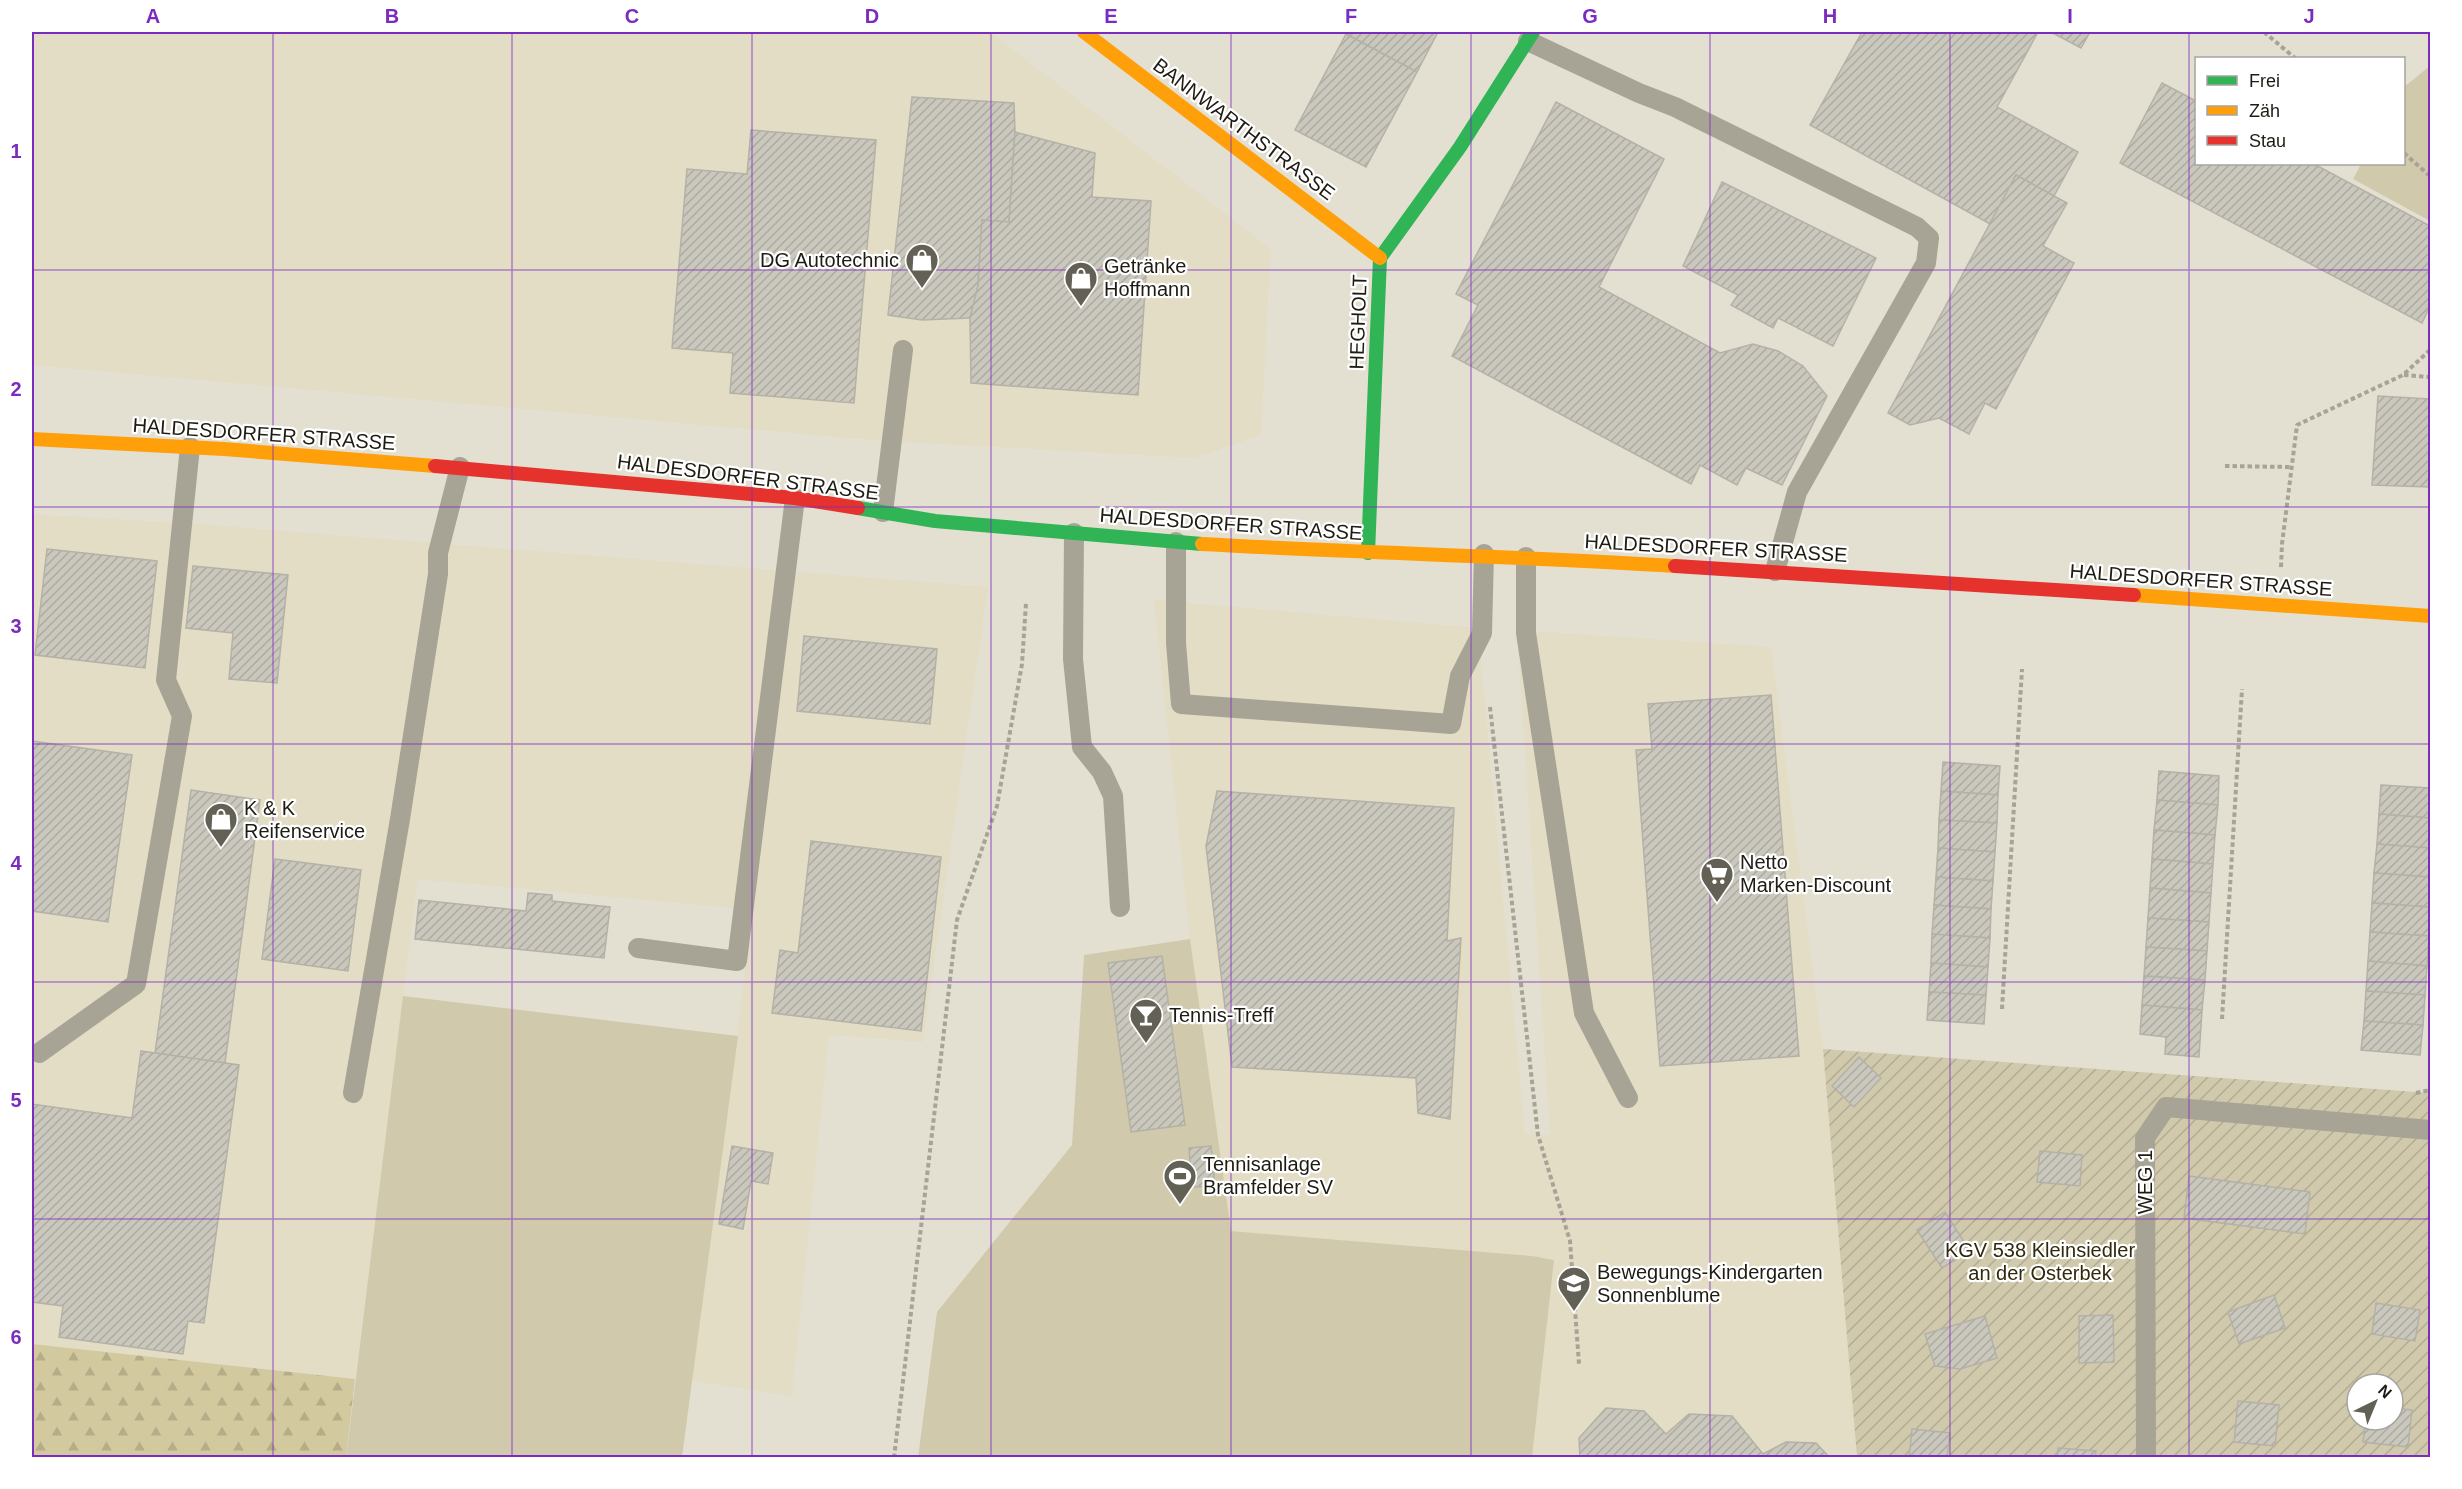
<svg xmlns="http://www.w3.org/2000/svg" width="2462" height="1489" font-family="Arial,sans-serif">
	<defs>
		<pattern id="forest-firs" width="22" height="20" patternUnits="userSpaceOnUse" patternTransform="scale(1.5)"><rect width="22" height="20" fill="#d3c99f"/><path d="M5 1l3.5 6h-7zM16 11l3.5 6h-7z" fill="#b5ac88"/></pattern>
		<pattern id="garden-furrows" width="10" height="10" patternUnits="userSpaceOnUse" patternTransform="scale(1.5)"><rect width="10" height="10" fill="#d0c9ac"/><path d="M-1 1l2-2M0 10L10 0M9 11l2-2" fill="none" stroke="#b2ac93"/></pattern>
		<pattern id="building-hatch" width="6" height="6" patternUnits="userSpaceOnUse" patternTransform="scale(1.5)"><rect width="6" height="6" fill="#cac8bd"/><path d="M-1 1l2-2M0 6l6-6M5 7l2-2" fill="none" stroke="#adaba1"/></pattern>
	</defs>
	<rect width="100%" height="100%" fill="#e3e0d2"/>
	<g fill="#e3ddc5">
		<path d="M32,32H990L1271,249L1261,435L1195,458L871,440L32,365Z"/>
		<path d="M32,514L197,524L988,587L923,1042L829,1035L792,1396L692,1381L753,908L744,909L418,879L355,1379L32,1344Z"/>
		<path d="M1154,600L1478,628L1525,1134L1550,1135L1517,630L1771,647L1823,1049L1857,1457H1532L1554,1260L1532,1256L1231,1231L1190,939Z"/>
	</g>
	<g fill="#d0c9ac">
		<path d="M2430,66V221L2353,179L2361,164H2404V87Z"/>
		<path d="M1190,939L1231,1231L1532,1256L1554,1260L1532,1457L918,1458L937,1312L1072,1145L1084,955Z"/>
		<path d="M403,996L738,1036L682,1457L346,1458Z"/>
	</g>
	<path fill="url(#forest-firs)" d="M32,1344L355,1379L346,1457H32Z"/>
	<path fill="url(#garden-furrows)" fill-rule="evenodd" d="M1823,1049L2430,1093V1457H1857ZM2357,1384H2393V1420H2357Z"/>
	<g fill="url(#building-hatch)" stroke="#b4b1a6" stroke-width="1.5">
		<path d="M1347,32H1438L1417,72L1346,34Z"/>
		<path d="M1862,32H2038L1997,107L2078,152L2054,196L2016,175L1990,224L1810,125Z"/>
		<path d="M2051,32H2090L2081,48Z"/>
		<path d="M1346,34L1417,72L1366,167L1295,130Z"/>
		<path d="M2162,83L2196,101V164H2314L2430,226V306L2422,323L2120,163Z"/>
		<path d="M912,97L1014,103L1015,132L1009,222L982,220L978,286L970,318L922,320L888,315Z"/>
		<path d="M1556,102L1664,159L1599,287L1720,353L1753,344L1778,351L1803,366L1827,396L1782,485L1746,468L1737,485L1700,465L1691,484L1452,356L1478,305L1456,294Z"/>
		<path d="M751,130L876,140L854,403L730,393L733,353L672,348L687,169L747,174Z"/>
		<path d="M1015,132L1095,153L1092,197L1151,201L1138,395L971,383L970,318L978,286L982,220L1009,222Z"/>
		<path d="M2016,175L2067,203L2043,246L2074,263L1996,409L1985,403L1969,434L1939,418L1910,425L1888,413Z"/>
		<path d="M1722,182L1876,258L1833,346L1778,318L1773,328L1731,305L1738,295L1683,266Z"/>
		<path d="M2378,396L2430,399V487L2372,485Z"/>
		<path d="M47,549L157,561L145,668L35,655Z"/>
		<path d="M193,566L288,575L277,683L229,679L233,633L186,628Z"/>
		<path d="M804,636L937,649L930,724L797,711Z"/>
		<path d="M1771,695L1799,1056L1660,1066L1636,750L1652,749L1648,704Z"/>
		<path d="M32,741L132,755L108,922L32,911Z"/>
		<path d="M1943,762L2000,766L1998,795L1941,791Z"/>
		<path d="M2159,771L2219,776L2218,805L2157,800Z"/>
		<path d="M2381,785L2430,788V818L2379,814Z"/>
		<path d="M191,790L260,800L225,1063L155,1053Z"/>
		<path d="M1217,791L1454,808L1447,941L1461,938L1450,1119L1418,1113L1416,1078L1232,1067L1206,846Z"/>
		<path d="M1941,791L1998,795L1997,823L1939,820Z"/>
		<path d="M2157,800L2218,805L2215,835L2154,830Z"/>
		<path d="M2379,814L2430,818V848L2377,844Z"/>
		<path d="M1939,820L1997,823L1995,852L1938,848Z"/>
		<path d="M2154,830L2215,835L2213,864L2152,859Z"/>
		<path d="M811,841L941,857L921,1031L772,1013L780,950L798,953Z"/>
		<path d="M2377,844L2430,848V877L2374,873Z"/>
		<path d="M1938,848L1995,852L1993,881L1936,877Z"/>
		<path d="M275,859L361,870L348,971L262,959Z"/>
		<path d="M2152,859L2213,864L2211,893L2150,888Z"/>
		<path d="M2374,873L2430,877V907L2372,903Z"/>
		<path d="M1936,877L1993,881L1991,909L1934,905Z"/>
		<path d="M2150,888L2211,893L2209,922L2148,918Z"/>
		<path d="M528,893L552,895V901L610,907L604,958L415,939L419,900L526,911Z"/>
		<path d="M2372,903L2430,907L2429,936L2370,932Z"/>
		<path d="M1934,905L1991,909L1990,938L1932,934Z"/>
		<path d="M2148,918L2209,922L2207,951L2146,947Z"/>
		<path d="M2370,932L2429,936L2427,966L2368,961Z"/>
		<path d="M1932,934L1990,938L1988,967L1931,963Z"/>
		<path d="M2146,947L2207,951L2205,980L2144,976Z"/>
		<path d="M1162,956L1185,1125L1131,1132L1108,963Z"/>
		<path d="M2368,961L2427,966L2425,995L2366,991Z"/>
		<path d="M1931,963L1988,967L1986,995L1929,992Z"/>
		<path d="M2144,976L2205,980L2202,1010L2142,1005Z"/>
		<path d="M2366,991L2425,995L2423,1025L2364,1021Z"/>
		<path d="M1929,992L1986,995L1984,1024L1927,1020Z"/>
		<path d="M2142,1005L2202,1010L2199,1057L2165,1054L2166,1037L2140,1034Z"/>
		<path d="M2364,1021L2423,1025L2420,1055L2361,1050Z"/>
		<path d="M141,1051L239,1065L204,1323L188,1321L183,1354L59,1337L63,1306L32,1302V1104L132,1118Z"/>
		<path d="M1859,1057L1881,1078L1854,1107L1832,1086Z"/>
		<path d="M732,1146L773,1153L768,1184L751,1181L743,1229L719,1224Z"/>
		<path d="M1211,1146L1215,1186L1192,1187L1189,1148Z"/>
		<path d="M2040,1151L2082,1155L2080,1186L2037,1182Z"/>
		<path d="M2189,1176L2310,1192L2305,1234L2184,1218Z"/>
		<path d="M1945,1212L1970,1251L1942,1268L1917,1230Z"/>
		<path d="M2274,1295L2285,1328L2239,1344L2228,1312Z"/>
		<path d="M2376,1303L2420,1310L2415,1341L2372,1334Z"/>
		<path d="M2113,1315L2114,1362L2079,1363V1316Z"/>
		<path d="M1985,1316L1997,1358L1960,1369L1935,1366L1925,1334Z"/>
		<path d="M2238,1401L2279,1405L2275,1446L2234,1442Z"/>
		<path d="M1606,1408L1644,1411L1666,1434L1689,1414L1732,1416L1763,1454L1786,1442L1816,1443L1830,1458H1580L1579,1438Z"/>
		<path d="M2393,1408L2412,1410L2408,1447L2363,1442L2366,1420H2393Z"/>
		<path d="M1912,1429L1950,1433L1947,1458H1909Z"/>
		<path d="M2058,1448L2096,1451L2095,1458H2057Z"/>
	</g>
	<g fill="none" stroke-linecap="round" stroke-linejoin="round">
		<g stroke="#a7a496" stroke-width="4" stroke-dasharray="4.5 3" stroke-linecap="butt">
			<path d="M2264,32L2295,58"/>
			<path d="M2404,153L2430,176"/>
			<path d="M2404,375L2430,377"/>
			<path d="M2225,466L2292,467"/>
			<path d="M2281,567L2282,544L2297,425L2403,375L2430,350"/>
			<path d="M1490,707L1538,1135L1570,1241L1579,1364"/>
			<path d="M2002,1009L2022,669"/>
			<path d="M2222,1019L2242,689"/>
			<path d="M2416,1093L2430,1090"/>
			<path d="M894,1458L957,920L997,806L1022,664L1026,603"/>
		</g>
		<g stroke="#a8a495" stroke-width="20">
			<path d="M1528,41L1639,93L1675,107L1899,218L1917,227L1929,238L1926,263L1797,492L1775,571"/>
			<path d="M883,512L903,350"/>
			<path d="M1074,533L1073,659L1082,747L1102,772L1113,796L1120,907"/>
			<path d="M1176,542V643L1181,704L1451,724L1460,676L1482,633L1484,554"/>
			<path d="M1526,557V633L1584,1013L1628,1098"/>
			<path d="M638,948L737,961L795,498"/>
			<path d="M39,1053L136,984L182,716L166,680L190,447"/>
			<path d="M353,1093L400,819L438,574V553L460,467"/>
			<path d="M2146,1458L2145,1138L2166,1107L2430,1130"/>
		</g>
		<g stroke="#30b455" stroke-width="14">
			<path d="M858,508L935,521L1202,544"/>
			<path d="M1368,553L1380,258L1460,147L1533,32"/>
		</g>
		<g stroke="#ff9f0a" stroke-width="14">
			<path d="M1084,32L1380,258"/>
			<path d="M32,439L224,449L435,466"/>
			<path d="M1202,544C1360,553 1517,556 1675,566"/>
			<path d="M2134,595L2430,616"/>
		</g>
		<g stroke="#e5322d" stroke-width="14">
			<path d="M435,466L795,498L858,508"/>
			<path d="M1675,566L2134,595"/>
		</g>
	</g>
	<path fill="none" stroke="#7b2cbf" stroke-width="1.5" stroke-opacity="0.55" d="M273,32V1458M512,32V1458M752,32V1458M991,32V1458M1231,32V1458M1471,32V1458M1710,32V1458M1950,32V1458M2189,32V1458M32,270H2430M32,507H2430M32,744H2430M32,982H2430M32,1219H2430"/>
	<defs>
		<symbol id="shop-pin" viewBox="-11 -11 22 30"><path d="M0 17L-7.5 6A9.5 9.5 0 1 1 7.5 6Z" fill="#636055" stroke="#fff"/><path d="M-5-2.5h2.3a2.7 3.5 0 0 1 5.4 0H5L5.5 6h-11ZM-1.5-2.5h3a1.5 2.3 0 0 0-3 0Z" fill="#fff"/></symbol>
		<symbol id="supermarket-pin" viewBox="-11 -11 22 30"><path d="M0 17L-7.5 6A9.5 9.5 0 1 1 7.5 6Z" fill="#636055" stroke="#fff"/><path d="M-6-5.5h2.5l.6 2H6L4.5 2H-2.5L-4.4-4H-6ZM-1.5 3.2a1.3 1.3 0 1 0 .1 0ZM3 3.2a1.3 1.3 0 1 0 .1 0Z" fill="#fff"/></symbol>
		<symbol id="bar-pin" viewBox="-11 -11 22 30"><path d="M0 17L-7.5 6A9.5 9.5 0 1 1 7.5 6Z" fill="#636055" stroke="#fff"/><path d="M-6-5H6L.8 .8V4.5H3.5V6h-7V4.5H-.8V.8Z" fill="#fff"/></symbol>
		<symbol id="stadium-pin" viewBox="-11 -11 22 30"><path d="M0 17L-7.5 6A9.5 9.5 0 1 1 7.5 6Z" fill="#636055" stroke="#fff"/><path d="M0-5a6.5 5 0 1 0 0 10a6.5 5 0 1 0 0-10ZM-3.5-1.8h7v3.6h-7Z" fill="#fff"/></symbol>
		<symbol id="school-pin" viewBox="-11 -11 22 30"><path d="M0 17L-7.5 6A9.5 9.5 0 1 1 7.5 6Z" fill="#636055" stroke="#fff"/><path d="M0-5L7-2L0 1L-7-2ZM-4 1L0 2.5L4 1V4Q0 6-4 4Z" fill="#fff"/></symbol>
	</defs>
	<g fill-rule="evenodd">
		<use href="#shop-pin" x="903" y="241" width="38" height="52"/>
		<use href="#shop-pin" x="1062" y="259" width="38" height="52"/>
		<use href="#shop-pin" x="202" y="800" width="38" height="52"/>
		<use href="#supermarket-pin" x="1698" y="855" width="38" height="52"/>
		<use href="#bar-pin" x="1127" y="996" width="38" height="52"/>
		<use href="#stadium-pin" x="1161" y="1157" width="38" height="52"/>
		<use href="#school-pin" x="1555" y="1264" width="38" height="52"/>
	</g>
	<g text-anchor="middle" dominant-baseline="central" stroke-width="4.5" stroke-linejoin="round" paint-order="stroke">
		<g font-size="20" fill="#1e1b12" stroke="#fff">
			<text transform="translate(1244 129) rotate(37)">BANNWARTHSTRASSE</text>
			<text transform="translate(1358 322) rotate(-88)">HEGHOLT</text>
			<text transform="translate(264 434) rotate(4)">HALDESDORFER STRASSE</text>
			<text transform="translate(748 477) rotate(7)">HALDESDORFER STRASSE</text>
			<text transform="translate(1231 524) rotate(4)">HALDESDORFER STRASSE</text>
			<text transform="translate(1716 548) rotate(3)">HALDESDORFER STRASSE</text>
			<text transform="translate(2201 580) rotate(4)">HALDESDORFER STRASSE</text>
			<text transform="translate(2145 1182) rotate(-90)">WEG 1</text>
		</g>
		<g font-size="20" fill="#1e1b12" stroke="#fff" text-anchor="start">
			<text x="899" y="260" text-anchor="end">DG Autotechnic</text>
			<text x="1104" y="266">Getränke<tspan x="1104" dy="23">Hoffmann</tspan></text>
			<text x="244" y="808">K &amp; K<tspan x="244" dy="23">Reifenservice</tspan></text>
			<text x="1740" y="862">Netto<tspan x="1740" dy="23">Marken-Discount</tspan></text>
			<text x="1169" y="1015">Tennis-Treff</text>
			<text x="1203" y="1164">Tennisanlage<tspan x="1203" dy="23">Bramfelder SV</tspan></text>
			<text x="1597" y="1272">Bewegungs-Kindergarten<tspan x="1597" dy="23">Sonnenblume</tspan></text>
		</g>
		<g font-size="20" fill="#31290c" stroke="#fff">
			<text x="2040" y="1250">KGV 538 Kleinsiedler<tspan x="2040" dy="23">an der Osterbek</tspan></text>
		</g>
	</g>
	<rect width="2462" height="1489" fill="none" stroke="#ffffff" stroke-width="66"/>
	<rect x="2195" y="57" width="210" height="108" fill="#ffffff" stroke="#a5a4a0" stroke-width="1.5"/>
	<rect x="2207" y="76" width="30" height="9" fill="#30b455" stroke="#a5a4a0" stroke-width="1.5"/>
	<text x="2249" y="87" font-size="18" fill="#1e1b12">Frei</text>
	<rect x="2207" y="106" width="30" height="9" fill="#ff9f0a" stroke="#a5a4a0" stroke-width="1.5"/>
	<text x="2249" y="117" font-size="18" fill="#1e1b12">Zäh</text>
	<rect x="2207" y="136" width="30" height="9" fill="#e5322d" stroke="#a5a4a0" stroke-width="1.5"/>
	<text x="2249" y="147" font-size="18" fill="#1e1b12">Stau</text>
	<g transform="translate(2375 1402) rotate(43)"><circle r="28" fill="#ffffff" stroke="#a5a4a0" stroke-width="1.5"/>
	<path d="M0-4.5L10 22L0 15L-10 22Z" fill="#636055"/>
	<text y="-9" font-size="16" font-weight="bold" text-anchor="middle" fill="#1e1b12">N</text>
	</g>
	<rect x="33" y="33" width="2396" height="1423" fill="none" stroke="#7b2cbf" stroke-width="2"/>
	<g font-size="20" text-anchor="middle" font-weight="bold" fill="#7b2cbf">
		<text x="153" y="23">A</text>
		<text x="392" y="23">B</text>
		<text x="632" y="23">C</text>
		<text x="872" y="23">D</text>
		<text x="1111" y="23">E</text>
		<text x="1351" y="23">F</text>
		<text x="1590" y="23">G</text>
		<text x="1830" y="23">H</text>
		<text x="2070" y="23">I</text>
		<text x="2309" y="23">J</text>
		<text x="16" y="158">1</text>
		<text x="16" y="396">2</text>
		<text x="16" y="633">3</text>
		<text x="16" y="870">4</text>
		<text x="16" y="1107">5</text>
		<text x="16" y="1344">6</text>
	</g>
</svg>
